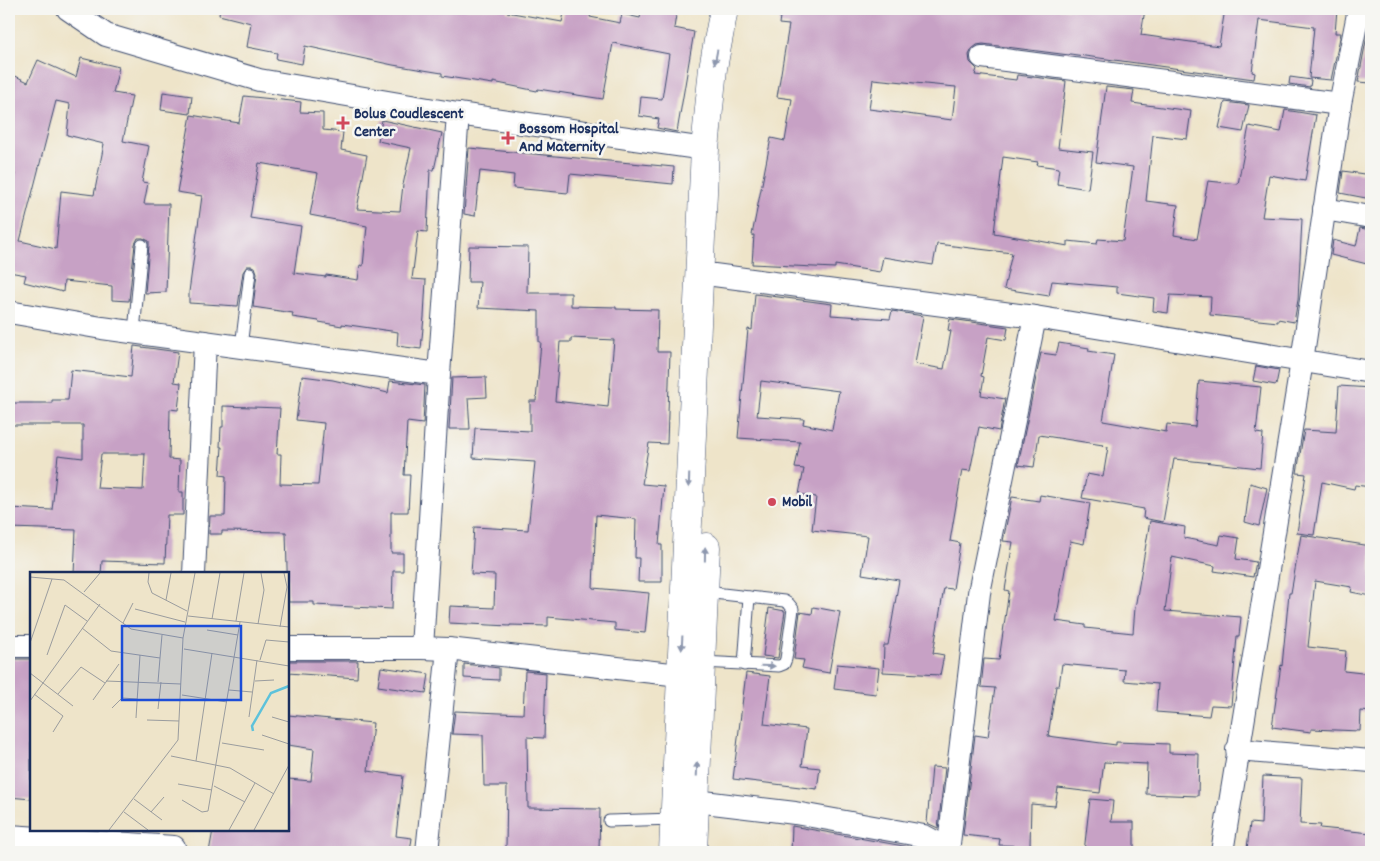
<svg xmlns="http://www.w3.org/2000/svg" width="1380" height="861" font-family="Dekko,sans-serif">
	<rect width="100%" height="100%" fill="#f6f6f2"/>
	<filter id="ink" filterUnits="userSpaceOnUse"><feTurbulence type="fractalNoise" baseFrequency=".02" numOctaves="2"/><feDisplacementMap in="SourceGraphic" scale="10" xChannelSelector="R" yChannelSelector="G"/><feConvolveMatrix kernelMatrix="1 2 1 2 8 2 1 2 1" color-interpolation-filters="sRGB"/></filter>
	<filter id="wash" filterUnits="userSpaceOnUse"><feTurbulence type="fractalNoise" baseFrequency=".0096" numOctaves="4" result="noise"/><feDisplacementMap in="SourceGraphic" scale="20" xChannelSelector="R" yChannelSelector="G"/><feGaussianBlur stdDeviation="1.12" result="paint"/><feColorMatrix in="noise" values="0 0 0 0 0 0 0 0 0 0 0 0 0 0 0 0 0 1.4 0 .05"/><feComposite in="paint" operator="in"/></filter>
	<g filter="url(#wash)">
		<rect width="100%" height="100%" fill="#eee4c9"/>
		<g id="blocks">
			<g fill="#c7a1c5" fill-rule="evenodd">
				<path d="M220,9H507V12L562,22L565,9H592L590,17L620,23L622,14L640,18L642,9H677L674,28L694,32L677,132L657,128L659,119L639,116L641,97L662,99L669,54L613,43L603,99L538,89L537,91L493,82V84L442,76V73L393,65L305,46L302,64L276,59L277,53L247,47L251,23L219,15Z"/>
				<path d="M781,9H1145L1141,35L1219,46L1225,9H1337L1335,33H1341L1331,80L1309,78L1314,27L1259,20L1252,72L1255,73L1254,79L1070,54L1069,55L983,44L977,45L972,49L969,55L970,62L977,69L975,75L1016,80L1017,75L1066,81L1058,148L1093,152L1088,189L1057,184L1059,168L1037,165L1038,162L1003,157L994,233L1068,246V241L1097,244L1098,239L1123,241L1133,167L1096,162L1106,87L1134,90L1132,103L1191,111L1187,139L1153,135L1146,201L1178,205L1174,235L1197,239L1208,181L1238,184L1249,126L1281,132L1285,110L1316,115L1305,181L1269,175L1262,217L1302,219L1298,300L1294,322L1278,319V322L1210,315L1211,297L1170,295L1168,313L1153,311L1154,298L1117,293V287L1052,281L1049,296L1004,289L1012,253L937,244L933,265L883,257L880,272L835,265V268L752,264L754,235H752L771,138L785,141L792,99L777,97L789,25L779,24ZM873,79L956,87L952,120L869,109Z"/>
				<path d="M1367,36L1371,37V83L1358,82Z"/>
				<path d="M81,58L119,67L113,93L132,96L123,141L149,146L142,182L148,183L144,204H169L166,292L145,293L149,245V241L143,238H138L135,244L129,301L112,300V286L64,281L63,292L24,282L26,275L9,272V197L15,174L9,172V73L28,82L38,60L76,77ZM56,101L70,104L67,135L104,144L94,195L61,191L56,249L20,241Z"/>
				<path d="M1290,77L1311,80L1310,87L1289,84Z"/>
				<path d="M163,92L192,96L190,114L161,110Z"/>
				<path d="M244,96L301,102L300,112L323,113V130L343,132L341,150L367,155L357,209L400,211L403,185L411,148L378,141L382,120L442,133L434,170H430L427,232L418,231L412,279L426,280L424,317L421,349L397,346L398,332L342,324V326L319,322V321L292,317L293,313L253,307L257,273L255,267L251,266H247L243,272L238,306L189,303V292L202,196L177,192L191,115L239,123ZM259,163L318,173L310,215L367,226L363,266L360,265L358,280L326,275V277L294,273L301,226L250,218Z"/>
				<path d="M1225,102L1249,105L1243,132L1219,128Z"/>
				<path d="M469,148L674,167L673,184L570,174L568,193L513,188L514,175L480,171L475,216L464,214Z"/>
				<path d="M1343,171L1371,175V199L1340,193Z"/>
				<path d="M1360,228L1371,230V265L1331,255L1333,240L1356,246Z"/>
				<path d="M469,246L528,247L527,293H571V306L616,307V309L658,310L657,352H670L667,444L649,443L642,484L664,486L659,545H662V582H638L639,558H635L636,519L596,515L593,588L649,593L645,633L615,630V623L548,617V626L510,625V626L449,623L450,606L494,608L495,575L471,574L474,527L528,530L535,462L473,458L475,428L530,431V401H536L541,342H539V311L478,308L480,282H468ZM571,338L614,340L608,407L555,401L560,342H571Z"/>
				<path d="M755,294L832,304L831,315L890,319L892,311L923,316L915,364L944,369L951,331L948,330L950,319L1008,327L1006,340L988,337L981,376L984,377L981,395L1005,399L999,431L979,427L970,471L962,470L950,541L960,543L953,589L944,588L933,653L944,655L940,675L883,672L884,645H888L899,580L862,574L868,536L812,530L816,497L799,494L804,469L795,468L800,442L738,438L748,329L752,330ZM761,381L839,391L832,430L803,424L804,419L757,416Z"/>
				<path d="M1059,343L1089,348L1088,351L1114,355L1103,421L1166,432L1167,424L1195,427L1199,381L1261,387L1256,433L1263,434L1260,468L1174,459L1163,522L1143,518L1144,509L1082,498L1087,474L1103,477L1108,447L1102,446L1103,445L1039,435L1034,467L1018,465L1041,353L1056,355Z"/>
				<path d="M134,346L178,352L174,382L181,383L178,410L170,409L169,459L180,460L179,492H183V515H167L165,563L102,561L101,574H74L76,530L9,528V508L52,510L58,455L83,458V425H9V403H52V400H68L71,370L131,377ZM101,454H145L143,490L97,488Z"/>
				<path d="M1256,366L1279,370L1276,385L1253,381Z"/>
				<path d="M302,376L333,380L388,393L390,381L425,385L423,424L407,422L404,475H410L408,512H391V553H403V571H393L392,609L314,605V602H288L286,532L222,531V534H209L210,516H225L226,476L220,475L222,447H220L221,427H223V406L280,408L277,454H281L280,484L318,485L324,423L296,420Z"/>
				<path d="M486,377L487,397L468,398L470,429H449L452,378Z"/>
				<path d="M1339,386L1371,388V487L1355,485L1354,489L1322,482L1314,535L1297,533L1306,474L1297,473L1304,430L1336,432Z"/>
				<path d="M1250,483L1267,488L1259,526L1245,522Z"/>
				<path d="M1040,495L1090,503L1084,544L1070,541L1056,621L1085,625V628L1133,633L1135,608L1150,521L1185,527L1184,538L1219,545L1221,535L1239,538L1236,559L1256,562L1253,577L1214,571L1215,566L1172,557L1165,611L1241,617L1239,636H1237L1231,706L1211,705L1209,716L1156,712L1158,684L1124,681L1125,670L1062,664L1059,686H1056L1048,736L1116,745V742L1169,744V753L1199,754L1198,796L1146,794L1147,764L1104,762L1100,793L1058,788L1055,806L1031,804L1030,846L999,845L1000,839L963,835L975,735L988,737L995,688L981,687L984,659L999,660L1009,591L1005,590L1013,542L1003,541L1012,497L1039,501Z"/>
				<path d="M1301,535L1371,546V596L1351,592L1352,587L1315,581L1308,647L1346,651L1344,671L1371,674V712L1361,711L1360,731L1311,729V732L1272,727L1281,665L1282,666L1289,593H1291Z"/>
				<path d="M813,607L840,612L829,673L802,668L804,660L794,659L800,612L812,614Z"/>
				<path d="M769,608L785,611L778,658L763,656Z"/>
				<path d="M9,659H31V799L9,797Z"/>
				<path d="M288,661H358L357,678L288,673Z"/>
				<path d="M464,664L499,668V680L464,678Z"/>
				<path d="M837,664L879,668L876,694L834,689Z"/>
				<path d="M381,667L429,674L426,693L378,686Z"/>
				<path d="M525,671L546,673L544,738L527,737L528,808L600,809L599,850L506,848L507,786H484L483,735L452,734L455,711L523,714Z"/>
				<path d="M746,673L770,676L764,724L807,729L802,766L820,768L817,789L733,779Z"/>
				<path d="M288,715L373,723L368,771L403,776L396,836L412,838L410,852H209L213,830H288V779L311,781L314,749L288,745Z"/>
				<path d="M932,767L945,768L938,828L927,823Z"/>
				<path d="M1263,776L1302,778L1300,824L1321,825L1320,828L1371,833V852H1269V851L1247,849L1250,823L1261,824Z"/>
				<path d="M1090,799L1113,801L1111,822H1134V852H1084Z"/>
				<path d="M792,826L920,849L926,852H899L881,848V852H791Z"/>
			</g>
		</g>
	</g>
	<g filter="url(#ink)">
		<use href="#blocks" fill-opacity="0" stroke="#3b4a6e" stroke-width="1"/>
		<g fill="none" stroke-linecap="round" stroke-linejoin="round">
			<defs>
				<g id="service">
					<path d="M134,332L142,245"/>
					<path d="M241,347L250,273"/>
					<path d="M702,662L779,666L784,664L786,659L793,609L789,604L784,601L705,592"/>
					<path d="M744,665L749,597"/>
					<path d="M609,821L674,819"/>
				</g>
				<g id="minor">
					<path d="M68,9L106,35L259,80L458,114L705,149"/>
					<path d="M982,57L1340,104"/>
					<path d="M1324,209L1371,217"/>
					<path d="M714,275L1035,317L1371,372"/>
					<path d="M9,312L102,328L439,374L422,648"/>
					<path d="M439,374L458,114"/>
					<path d="M194,574L205,342"/>
					<path d="M9,646H31"/>
					<path d="M288,648H422L448,649L680,675"/>
					<path d="M1237,750L1371,761"/>
					<path d="M696,801L795,813L924,836L937,843L943,852"/>
					<path d="M9,836L174,847"/>
					<path d="M427,852L448,649"/>
					<path d="M948,852L979,593L1035,317"/>
					<path d="M1222,852L1302,361L1340,104L1359,9"/>
				</g>
				<g id="tertiary">
					<path d="M673,852L705,149L713,68L724,9"/>
					<path d="M693,852L706,547"/>
				</g>
			</defs>
			<use href="#service" stroke="#3b4a6e" stroke-width="13"/>
			<use href="#minor" stroke="#3b4a6e" stroke-width="24"/>
			<use href="#tertiary" stroke="#3b4a6e" stroke-width="29"/>
			<use href="#service" stroke="#fff" stroke-width="11"/>
			<use href="#minor" stroke="#fff" stroke-width="22"/>
			<use href="#tertiary" stroke="#fff" stroke-width="28"/>
		</g>
		<defs><path id="oneway-solid" d="M-6-.8H1V-3.2L6.5 0L1 3.2V.8H-6Z" transform="scale(1.25)"/></defs>
		<g fill="#8d97ae">
			<use href="#oneway-solid" transform="translate(716 57) rotate(101)"/>
			<use href="#oneway-solid" transform="translate(689 481) rotate(92)"/>
			<use href="#oneway-solid" transform="translate(705 554) rotate(-89)"/>
			<use href="#oneway-solid" transform="translate(682 643) rotate(93)"/>
			<use href="#oneway-solid" transform="translate(768 666) rotate(1)"/>
			<use href="#oneway-solid" transform="translate(697 769) rotate(-88)"/>
		</g>
	</g>
	<g fill="#d1495b" stroke="#f6f6f2" stroke-width="2">
		<path d="M340.5 115.5h5v5h5v5h-5v5h-5v-5h-5v-5h5z"/>
		<path d="M505.5 130.5h5v5h5v5h-5v5h-5v-5h-5v-5h5z"/>
		<circle cx="772" cy="502" r="5"/>
	</g>
	<g text-anchor="middle" dominant-baseline="central" stroke-width="5" stroke-linejoin="round" paint-order="stroke">
		<g font-size="16" font-weight="bold" fill="#1b2f5e" stroke="#f6f6f2" text-anchor="start">
			<text x="354" y="114">Bolus Coudlescent<tspan x="354" dy="18">Center</tspan></text>
			<text x="519" y="129">Bossom Hospital<tspan x="519" dy="18">And Maternity</tspan></text>
			<text x="782" y="502">Mobil</text>
		</g>
	</g>
	<g transform="translate(30 572)">
		<rect width="259" height="259" fill="#eee4c9"/>
		<path fill="none" stroke="#5dc2db" stroke-width="2.5" d="M223,159L222,154L241,121L259,114"/>
		<path fill="none" stroke="#9a9c9e" stroke-width="1" d="M119,1L118,10L122,21L157,39M0,5L34,8L101,57L153,66M54,20L70,1M136,28L141,1M105,37L155,50M158,44L259,55M182,47L190,1M206,49L214,1M93,51L103,31M228,52L234,18L231,1M250,55L257,15L254,1M52,56L81,79L130,86L128,110M177,58L208,63M0,71L22,7M154,77L259,94M17,83L35,33L57,49M130,86L132,63M230,88L236,68L259,70M0,101L43,134M76,109L151,112M225,109L244,108M199,118L222,120M4,122L33,144L23,160M28,122L51,95L75,111M152,123L197,130M63,128L89,92M0,129L70,32M82,136L92,126L107,127M128,137L131,110M219,145L227,88M242,145L259,150M106,146L110,83M117,148L149,149M232,163L259,172M192,171L234,178M141,184L200,196L244,222M166,189L182,81M148,212L182,218M184,214L215,230M104,227L132,248M152,228L172,240L178,239L210,50M94,240L118,258M121,240L134,225M79,258L148,168L153,66L165,1M199,258L225,211M224,258L259,193"/>
		<path fill="#1d4ed8" fill-opacity="0.15" stroke="#1d4ed8" stroke-width="2.5" d="M92,54H211V128H92Z"/>
		<rect width="259" height="259" fill="none" stroke="#1b2f5e" stroke-width="2.5"/>
	</g>
	<rect width="1380" height="861" fill="none" stroke="#f6f6f2" stroke-width="30"/>
</svg>
